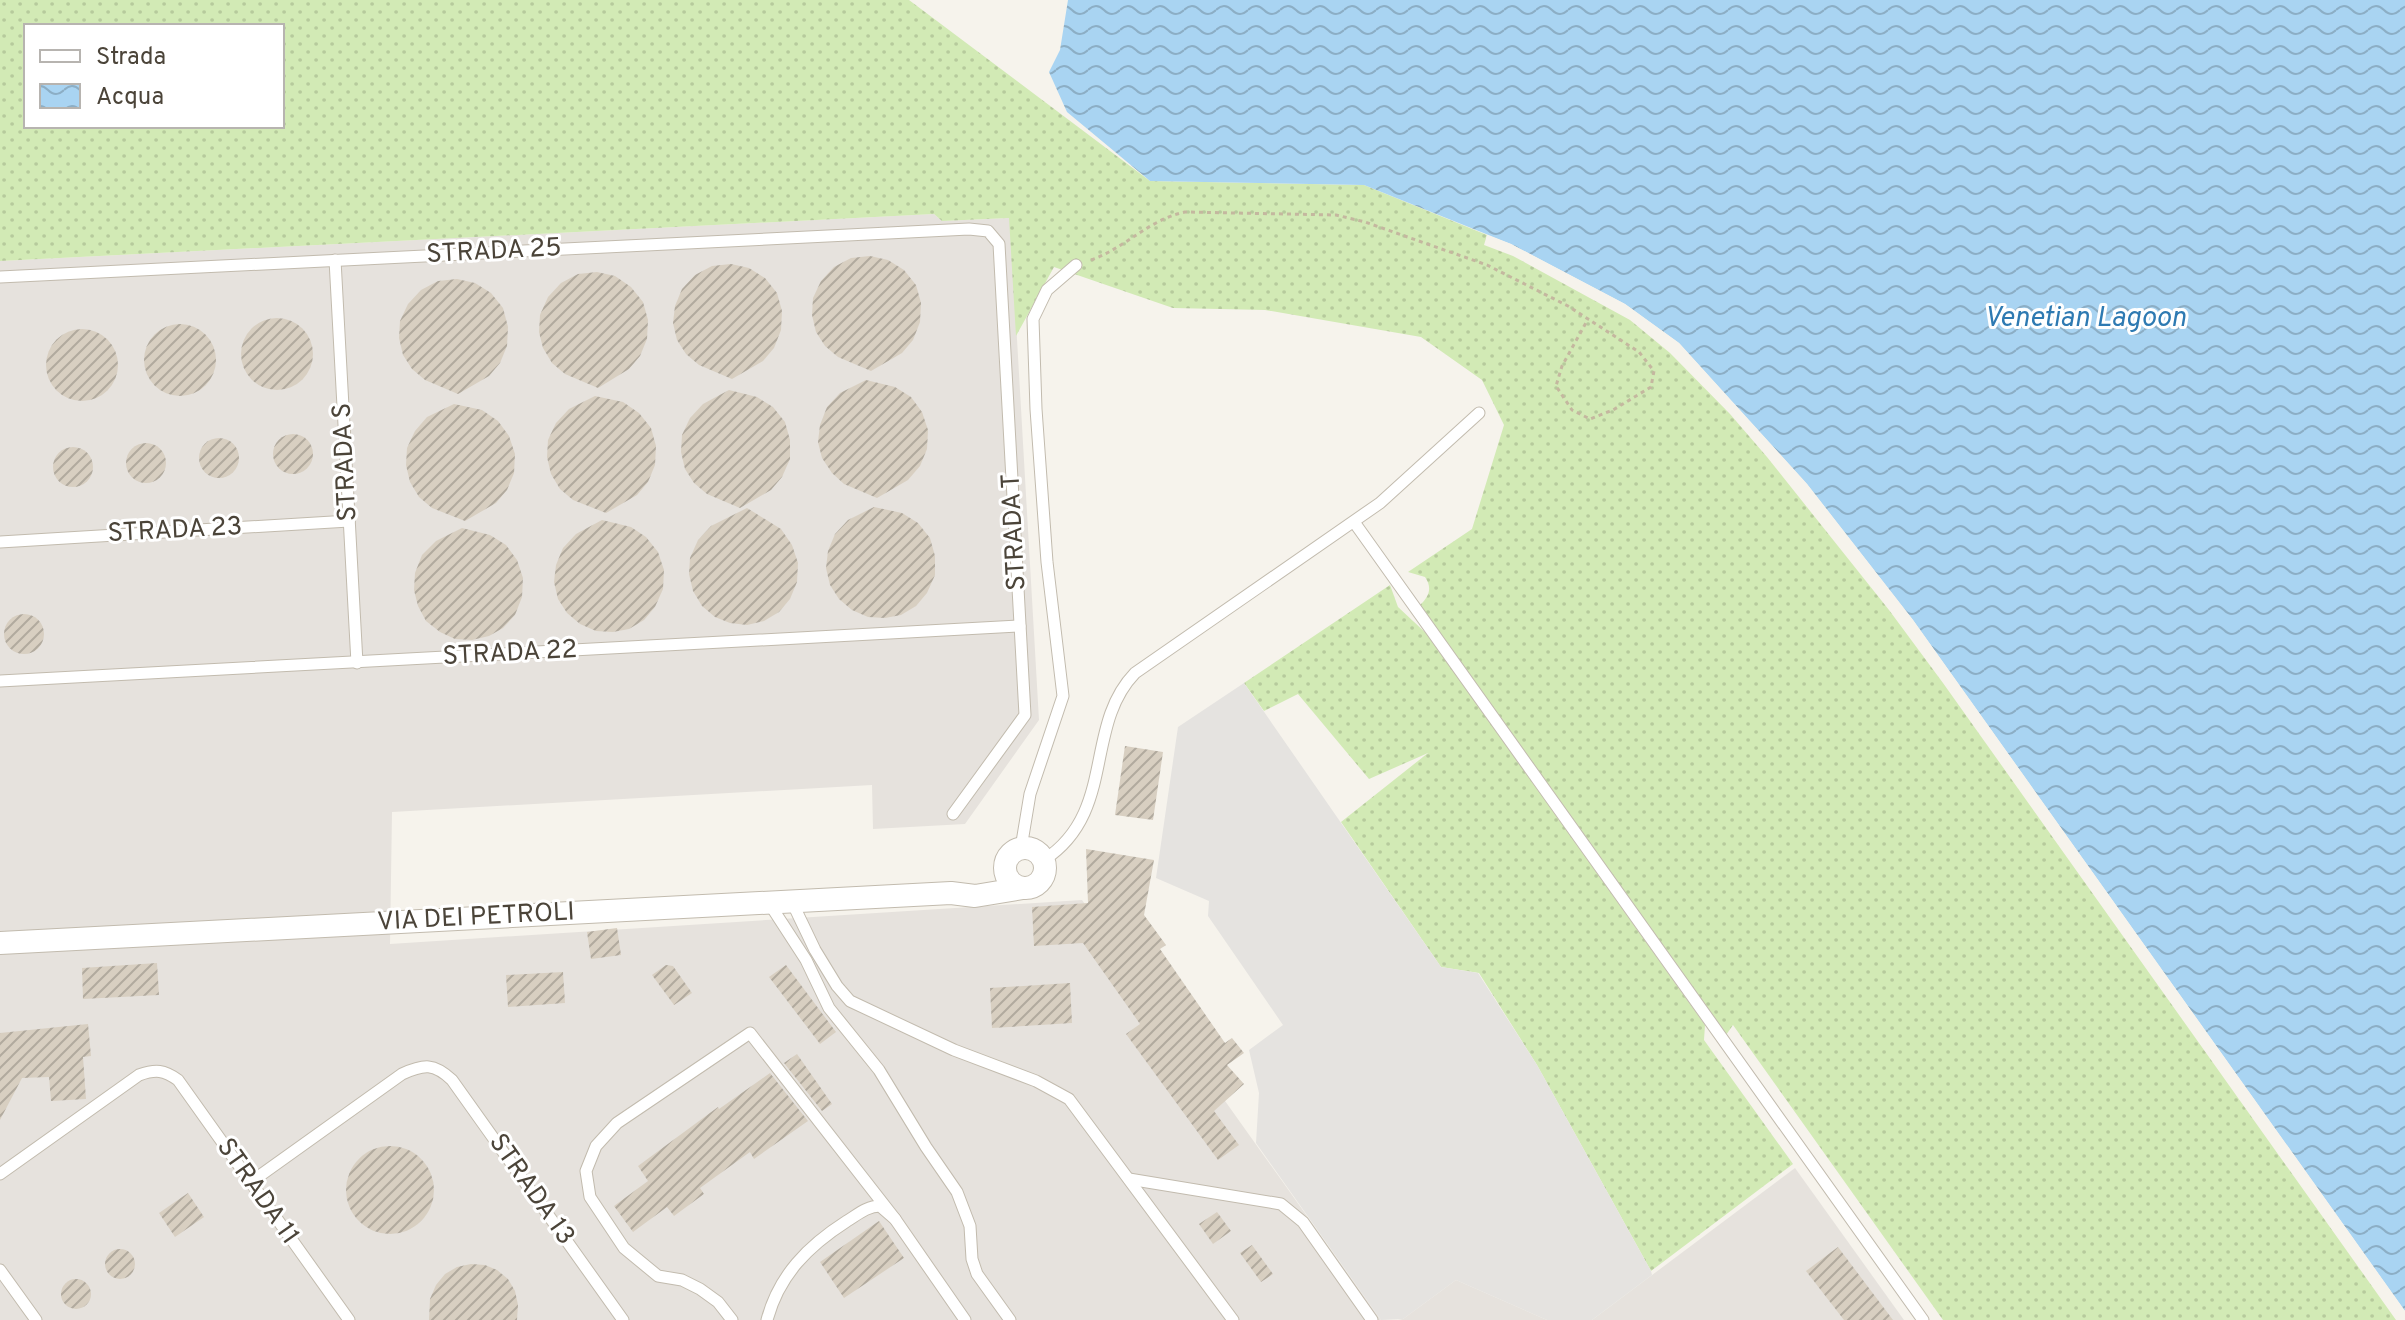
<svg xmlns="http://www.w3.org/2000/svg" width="2405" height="1320" font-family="Overpass,sans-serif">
	<defs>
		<pattern id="grass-dots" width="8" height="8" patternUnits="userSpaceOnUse" patternTransform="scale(2)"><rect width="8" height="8" fill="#d2eab5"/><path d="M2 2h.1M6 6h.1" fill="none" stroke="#b6ca9c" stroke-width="1.8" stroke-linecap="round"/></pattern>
		<pattern id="water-waves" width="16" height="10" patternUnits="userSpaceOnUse" patternTransform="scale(2)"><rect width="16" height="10" fill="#a9d4f2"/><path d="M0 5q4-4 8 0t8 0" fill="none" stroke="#8caec5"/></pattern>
		<pattern id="building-hatch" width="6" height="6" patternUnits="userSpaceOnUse" patternTransform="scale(2)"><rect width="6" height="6" fill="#d8cfc1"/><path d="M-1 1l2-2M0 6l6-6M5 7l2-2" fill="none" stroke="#b1aa9e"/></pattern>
	</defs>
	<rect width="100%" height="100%" fill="#f6f3ec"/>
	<g fill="#e6e2dd">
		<path d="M934,214L942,221L1010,218L1039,720L965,824L873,829L872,785L392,812L390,944L1082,900L1381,1320H0V261Z"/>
		<path d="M1795,1168L1904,1320H1592Z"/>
		<path d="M1456,1280L1547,1320H1398L1403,1319Z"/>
	</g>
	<g fill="url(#grass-dots)" fill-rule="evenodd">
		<path d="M0,0H909L1150,181L1364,185L1487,235L1484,245L1513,256L1630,320L1670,353L1730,414L1767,457L1889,610L1943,683L2396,1320H1943L1733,1025L1726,1035L1420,605C1430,596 1432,587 1425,577L1408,572L1472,529L1504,425L1482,380L1421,337L1265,310L1173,308L1054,267L1016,336L1009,218L942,221L934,214L0,261ZM26,26H282V126H26Z"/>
		<path d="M1390,585L1398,607L1428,635L1705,1025L1704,1040L1793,1164L1651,1271L1537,1065L1479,973L1441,967L1341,822L1428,753L1369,779L1298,694L1264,711L1244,683Z"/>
	</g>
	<path fill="#e5e3e0" d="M1244,683L1441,967L1478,973L1537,1065L1651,1271L1652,1275L1592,1320H1547L1456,1280L1403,1319L1381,1320L1256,1143L1259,1093L1249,1050L1283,1025L1208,916L1209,901L1156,878L1178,727Z"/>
	<path fill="url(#water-waves)" d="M1068,0H2405V1311L1913,620L1807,484L1679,343L1625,304L1511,244L1364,185L1150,181L1067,112L1049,72L1060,50Z"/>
	<path fill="#f6f3ec" d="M1487,235L1511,244L1625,304L1679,343L1807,484L1913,620L2405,1311V1315L1910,623L1804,486L1676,346L1623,307L1486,239Z"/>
	<g fill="url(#building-hatch)">
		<path d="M870,256L888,260L904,270L916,285L921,303L920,322L913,340L902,353L871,371L838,357L825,346L816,332L812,315L813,298L821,281L834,267L851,258Z"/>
		<path d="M731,264L749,268L765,278L777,293L782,311L781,330L774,348L763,361L732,379L699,365L686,354L677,340L673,323L675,306L682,289L695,275L712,266Z"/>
		<path d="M597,272L615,276L631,287L643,302L648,320L647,339L640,356L629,369L598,388L565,374L552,363L543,348L539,332L540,315L548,297L561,283L578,274Z"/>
		<path d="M457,279L475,283L491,293L503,308L508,327L507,346L500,363L489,376L458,394L425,380L412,369L403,355L399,338L400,321L408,304L421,290L438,281Z"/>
		<circle cx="277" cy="354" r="36"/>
		<circle cx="180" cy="360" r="36"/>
		<circle cx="82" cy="365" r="36"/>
		<path d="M866,380L895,387L911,397L922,412L928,430L927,449L920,466L908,480L877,498L844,484L832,473L822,458L818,442L820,425L827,407L840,393Z"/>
		<path d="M729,390L757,397L773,407L785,422L790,440V459L782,477L771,490L740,508L707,494L694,483L685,469L681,452L682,435L690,418L703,404Z"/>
		<path d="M595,396L623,402L639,413L651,428L656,446L655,465L648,482L637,495L606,513L573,500L560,489L551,474L547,457L548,440L556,423L569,409Z"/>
		<path d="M454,404L482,410L498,421L509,436L515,454L514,473L507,490L496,503L465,521L432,508L419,497L410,482L406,465L407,448L415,431L427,417Z"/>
		<circle cx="293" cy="454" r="20"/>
		<circle cx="219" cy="458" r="20"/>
		<circle cx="146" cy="463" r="20"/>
		<circle cx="73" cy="467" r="20"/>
		<path d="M874,507L902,513L918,523L930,538L935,556V575L927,593L916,606L901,615L885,618L868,617L852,610L839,599L830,585L826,568L828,551L835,534L848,520Z"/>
		<path d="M747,508L781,529L792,545L798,563L797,582L790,599L779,612L764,621L747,625L730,623L715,617L702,606L693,591L689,574L690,558L698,540L711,526Z"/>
		<path d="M602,520L631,527L646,537L658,552L664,570L663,589L655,607L644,620L629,629L613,632L596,631L580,624L567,613L558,599L554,582L556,565L563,548L576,534Z"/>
		<path d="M462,528L490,535L506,545L517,560L523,578L522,597L515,615L503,628L489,636L472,640L455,639L440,632L426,621L418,606L414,590L415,573L422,555L436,541Z"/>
		<circle cx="24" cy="634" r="20"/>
		<path d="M1125,746L1163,752L1153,820L1115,815Z"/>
		<path d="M1086,849L1154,860L1144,915L1166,945L1160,949L1225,1043L1232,1038L1244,1053L1227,1065L1244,1084L1214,1111L1239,1145L1218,1160L1126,1034L1140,1024L1083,943L1034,946L1032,907L1088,903Z"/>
		<path d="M617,928L621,955L591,959L587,932Z"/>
		<path d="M157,963L159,995L83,999L82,968Z"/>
		<path d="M666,965L673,966L692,993L674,1005L652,975Z"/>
		<path d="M786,965L836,1032L820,1044L769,977Z"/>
		<path d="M563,972L565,1003L508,1007L506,975Z"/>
		<path d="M1070,983L1072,1023L992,1028L990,988Z"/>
		<path d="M88,1024L91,1056L83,1057L86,1099L51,1101L49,1077L22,1078L0,1120V1033Z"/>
		<path d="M797,1054L832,1104L822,1111L784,1063Z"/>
		<path d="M770,1073L808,1121L754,1159L750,1152L700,1188L704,1194L674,1216L667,1207L633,1232L614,1206L648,1181L638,1166L718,1107L719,1109Z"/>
		<circle cx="390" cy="1190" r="44"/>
		<path d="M188,1193L204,1217L175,1237L159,1213Z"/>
		<path d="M1217,1212L1231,1231L1213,1244L1199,1224Z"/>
		<path d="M879,1221L904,1258L844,1298L820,1262Z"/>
		<path d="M1252,1245L1273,1274L1261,1282L1240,1253Z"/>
		<path d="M1838,1247L1893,1320H1844L1806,1271Z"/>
		<circle cx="120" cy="1264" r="15"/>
		<path d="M471,1264L485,1265L497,1270L508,1279L515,1291L518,1305L517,1320H429L430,1299L436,1285L445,1274L457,1267Z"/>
		<circle cx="76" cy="1294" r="15"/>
	</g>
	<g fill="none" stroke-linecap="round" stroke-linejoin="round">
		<defs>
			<g id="service">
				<path d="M335,260L357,663"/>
				<path d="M0,277L969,229L988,231L999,244L1025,715L953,814"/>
				<path d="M1354,522L1923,1320"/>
				<path d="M0,542L349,521"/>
				<path d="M0,681L1020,626"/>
				<path d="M1021,848L1030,794L1063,696L1047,562L1036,409L1033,319L1047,290L1076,265"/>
				<path d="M1044,860C1117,812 1083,727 1135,673L1380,503L1479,413"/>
				<path d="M792,902L815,950L837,986L850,1001L954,1050L1036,1081L1069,1099L1233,1320"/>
				<path d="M769,903L806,960L829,1008L879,1070L926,1147L957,1192L970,1226L972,1259L977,1274L1010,1320"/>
				<path d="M0,1174L139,1075C156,1069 164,1070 178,1080L349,1320"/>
				<path d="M1129,1179L1281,1204L1303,1222L1372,1320"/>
				<path d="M251,1182L402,1074C424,1064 434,1063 452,1080L623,1320"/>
				<path d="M0,1270L36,1320"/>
				<path d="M732,1320L718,1302L700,1289L682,1280L658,1276L624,1248L590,1197L586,1171L596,1146L617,1123L750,1033L895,1219"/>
				<path d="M767,1320C779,1275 808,1246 847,1221C857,1215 867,1206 880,1206L895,1219L965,1320"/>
			</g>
			<g id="minor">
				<circle cx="1025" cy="868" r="20"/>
				<path d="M0,943L951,893L975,896L1023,888"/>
			</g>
		</defs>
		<use href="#service" stroke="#c2bbae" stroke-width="13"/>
		<use href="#minor" stroke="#c2bbae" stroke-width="24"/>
		<path stroke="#c4b79f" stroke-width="3" stroke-dasharray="4 4" stroke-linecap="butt" d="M1091,260C1127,247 1148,220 1185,212L1336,215L1365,222L1487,265L1568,306L1639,352L1654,371L1651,387L1613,410L1590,419L1572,410L1556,386L1562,366L1588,319"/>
		<use href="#service" stroke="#fff" stroke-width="11"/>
		<use href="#minor" stroke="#fff" stroke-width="22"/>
	</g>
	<g text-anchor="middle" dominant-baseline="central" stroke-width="6" stroke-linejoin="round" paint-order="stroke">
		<g font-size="26" fill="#4b4439" stroke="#fff">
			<text transform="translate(494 252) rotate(-3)">STRADA 25</text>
			<text transform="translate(346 462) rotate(-93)">STRADA S</text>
			<text transform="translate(175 531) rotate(-3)">STRADA 23</text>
			<text transform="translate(1015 532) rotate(-93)">STRADA T</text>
			<text transform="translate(510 654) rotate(-3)">STRADA 22</text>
			<text transform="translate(476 918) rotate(-3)">VIA DEI PETROLI</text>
			<text transform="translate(531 1190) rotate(55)">STRADA 13</text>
			<text transform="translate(257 1192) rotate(55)">STRADA 11</text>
		</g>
		<g font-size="28" font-style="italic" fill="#2e7ab2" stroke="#fff">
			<text x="2085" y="319">Venetian Lagoon</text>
		</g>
	</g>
	<rect x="24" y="24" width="260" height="104" fill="#ffffff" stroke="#b7b4b0" stroke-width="2"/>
	<rect x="40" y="50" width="40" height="12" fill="#ffffff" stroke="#b7b4b0" stroke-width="2"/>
	<text x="96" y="64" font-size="24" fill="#4b4439">Strada</text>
	<rect x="40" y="84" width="40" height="24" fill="url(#water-waves)" stroke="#b7b4b0" stroke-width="2"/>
	<text x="96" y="104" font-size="24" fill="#4b4439">Acqua</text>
</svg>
